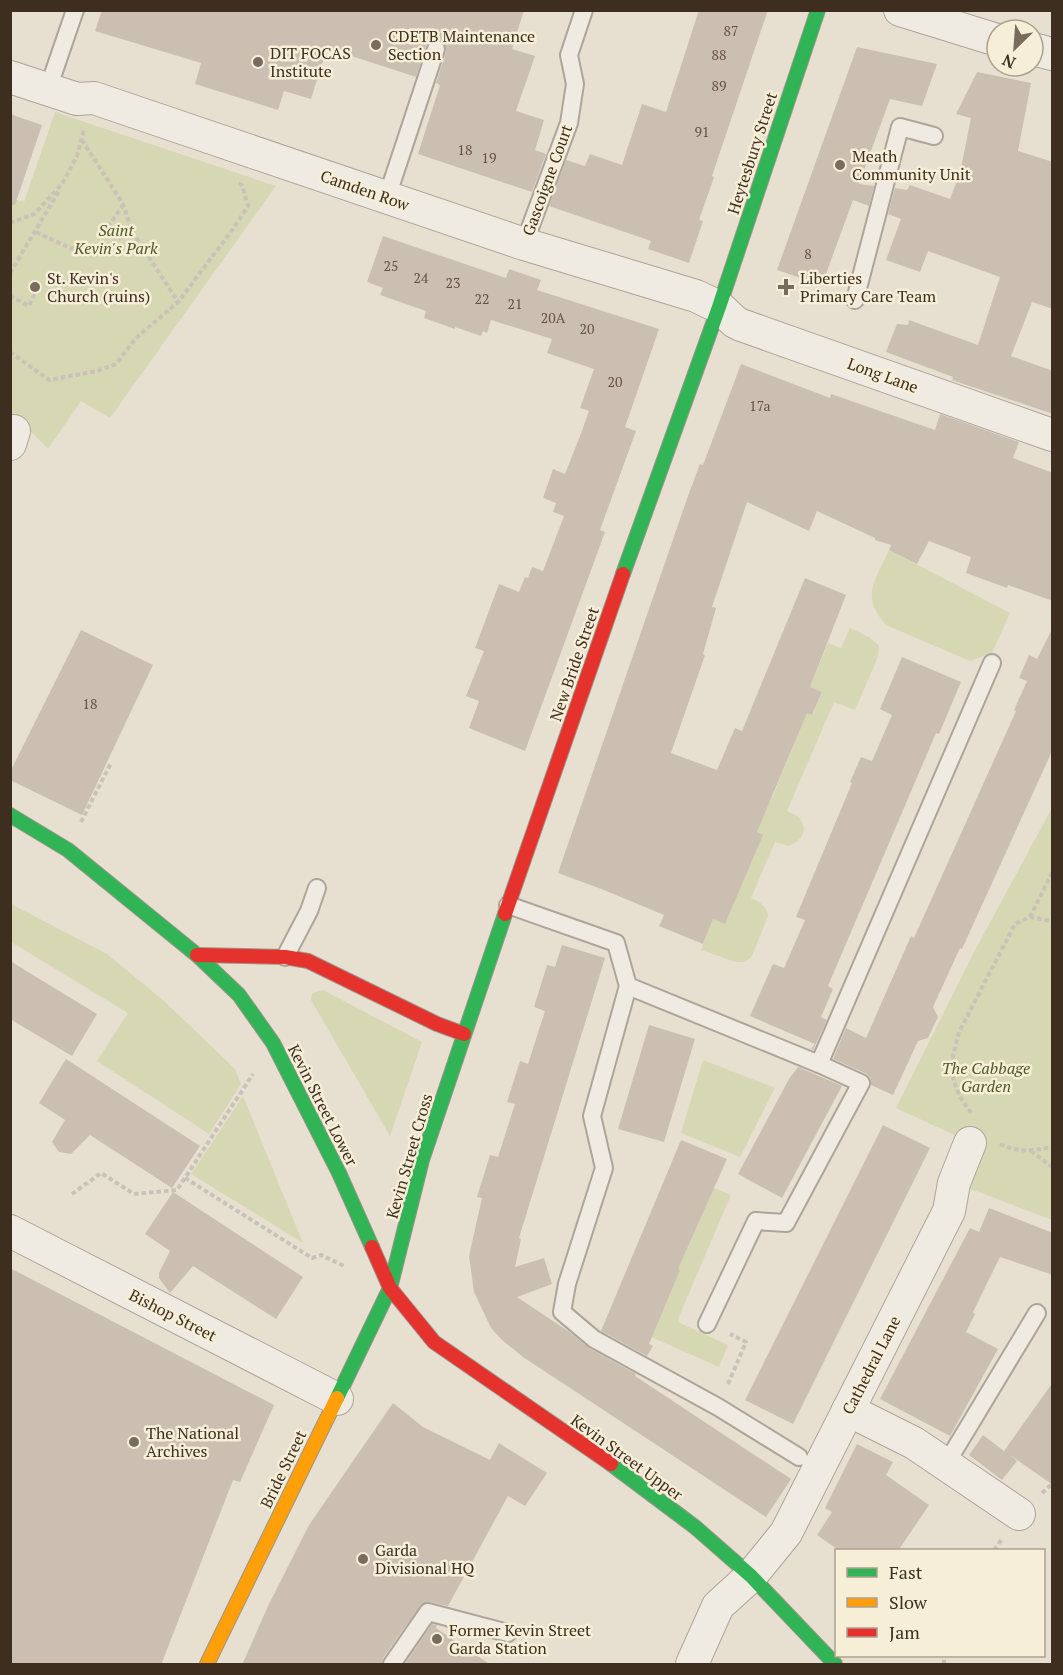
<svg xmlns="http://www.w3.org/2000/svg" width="1063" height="1675" font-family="'PT Serif',serif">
	<rect width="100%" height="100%" fill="#e7e0d1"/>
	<g fill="#d6d7b3">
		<path d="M55,112L276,186L110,418L81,401L48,449L11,412L10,198L24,202Z"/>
		<path d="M889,550L1010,613L992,653L970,661L886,625C860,595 875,582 889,550Z"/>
		<path d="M850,628L869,637L879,646L878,657L855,710L834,702L787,811C791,813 797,815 800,819C810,831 799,843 788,846L775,842L751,898C759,902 767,905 768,916L752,956L745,962H735L701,950L713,919L725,924L762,835L751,830L772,798L792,750L801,710L813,715L822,692L810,687L828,643L841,648Z"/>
		<path d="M1052,808V1220L960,1185L978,1146L896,1108L973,954Z"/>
		<path d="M11,904L107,954L164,1001L235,1069L241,1084L209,1134L97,1061L128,1013L11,942Z"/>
		<path d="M323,990L422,1042L390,1136L311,1000L312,993Z"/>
		<path d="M703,1060L775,1088L740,1157L681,1133Z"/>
		<path d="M243,1096L303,1243L191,1174Z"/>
		<path d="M714,1188L731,1195L678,1319L680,1323L728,1345L719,1367L651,1337L679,1270L678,1269Z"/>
	</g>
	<g fill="#cbbfb2">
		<path d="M102,10H524L512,49L535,56L516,111L544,120L535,150L546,154L532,192L418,154L440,85L436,83L446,52L444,43L439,39H433L426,45L416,77L327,48L311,99L284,91L278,110L195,84L201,63L95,31Z"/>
		<path d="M699,10H768L712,176L714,177L699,220L703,221L689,263L648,249L651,241L549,206L566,160L585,166L590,154L622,165L642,104L666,112Z"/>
		<path d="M857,47L937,64L922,106L890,99L859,184L874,186L869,206L853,200L822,285L777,270Z"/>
		<path d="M977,72L1031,83L1018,151L1053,162V309L1032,302L1011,356L1053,371V414L952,380L953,377L886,352L897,324L908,325L909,320L978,345L1000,277L928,251L920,272L886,260L901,219L888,214L895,188L907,190L910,185L950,199L960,173L971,118L956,114Z"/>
		<path d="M10,114L42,125L15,205L10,204Z"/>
		<path d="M383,236L506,278L509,269L541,280L537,290L659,329L625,427L636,431L600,530L605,532L525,751L469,728L479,701L466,696L484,651L475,648L499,584L519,592L525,577L528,578L532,567L543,571L564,516L553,512L556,503L543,498L553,469L565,474L580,436L589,411L580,408L594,369L547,353L552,339L491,320L487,333L483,331L481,336L455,327V329L424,318L426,311L380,295L383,288L367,282Z"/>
		<path d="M741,364L830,398L831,394L935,430L940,414L1019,442L1013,458L1053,473V601L1008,585L1007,588L966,573L971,557L929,541L917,564L889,550L891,545L875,540V538L817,511L809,531L747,502L712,607L716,608L703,654L705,655L671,753L717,770L735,728L742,731L805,578L846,595L810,687L822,692L812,715L807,713L757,832L763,835L725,924L713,919L703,944L659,926L664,915L604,890L558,873L689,493L700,464L703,465Z"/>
		<path d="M1053,627V749L962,949L960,948L933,1007L938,1017L928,1038L918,1041L893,1095L871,1085L870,1078L865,1073L833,1059L846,1028L866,1038L911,936L914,938L1016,711L1014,710L1027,681L1019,678L1029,655L1037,659Z"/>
		<path d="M81,630L153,665L82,815L10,780V772Z"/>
		<path d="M902,657L961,682L939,734L936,733L828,986L833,989L821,1017L827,1020L813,1050L811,1049L815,1044L750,1016L773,964L784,968L805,920L796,917L852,783L850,782L861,757L872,761L892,715L880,709Z"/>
		<path d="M562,945L605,958L519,1238L521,1239L515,1267L544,1258L552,1284L517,1297L568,1331L589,1348L636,1374L635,1376L791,1479L766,1517L523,1357L502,1340L491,1328L474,1292L469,1256L482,1198L477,1197L490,1155L498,1157L515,1104L507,1102L520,1061L528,1064L545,1011L534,1007L547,965L555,967Z"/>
		<path d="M10,961L97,1014L72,1056L10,1019Z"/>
		<path d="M649,1025L695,1039L664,1142L618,1129Z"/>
		<path d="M66,1059L200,1146L172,1188L90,1135L71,1154L59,1152L52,1142L65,1120L39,1103Z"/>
		<path d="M798,1067L842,1086L782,1198L738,1174L789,1079Z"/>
		<path d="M883,1125L930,1148L793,1424L745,1400Z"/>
		<path d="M681,1140L727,1159L678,1269L680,1270L649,1344L653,1346L647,1356L601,1331Z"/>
		<path d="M173,1192L303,1277L276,1319L193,1266L170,1293L159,1278V1273L170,1251L145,1234Z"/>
		<path d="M989,1208L1053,1233V1275L1000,1257L973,1312L975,1314L966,1332L998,1349L950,1436L880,1399L970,1228L979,1232Z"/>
		<path d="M10,1268L274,1405L240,1482L233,1480L161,1665H10Z"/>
		<path d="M1053,1382V1485L1010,1455L1017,1461L1002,1480L969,1455L983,1435L1004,1451Z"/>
		<path d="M393,1403L423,1427L490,1460L499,1443L547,1473L525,1506L508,1496L448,1606L430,1602L420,1606L383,1658L382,1665H242L268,1606L309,1525Z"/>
		<path d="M857,1444L893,1462L886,1475L929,1505L898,1551H840L817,1535L832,1512L825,1508Z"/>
		<path d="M432,1624L437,1625L436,1628L491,1665H404Z"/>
	</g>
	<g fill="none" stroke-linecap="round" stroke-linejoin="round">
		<defs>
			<g id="lane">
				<path d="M48,89L75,10"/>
				<path d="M387,197L436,49"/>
				<path d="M524,244L569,123L575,84L569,55L584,10"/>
				<path d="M855,300L900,127L934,136"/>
				<path d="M508,905L616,943L628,986L819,1064L861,1083L786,1223L756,1221L707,1324"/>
				<path d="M285,957L309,911L317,888"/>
				<path d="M628,986L592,1116L604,1168L567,1284L562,1312L594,1339L718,1407L799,1457"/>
				<path d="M819,1064L992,663"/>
				<path d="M946,1464L1037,1313"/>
				<path d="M392,1664L428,1612L508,1633"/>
			</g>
			<g id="street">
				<path d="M900,10L997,40"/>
				<path d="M1033,49L1052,54"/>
				<path d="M10,77L77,99L94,98L524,244L696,296L719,307L735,322L741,325L1052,435"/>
				<path d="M10,444L14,431"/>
				<path d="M10,1231L337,1399"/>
				<path d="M848,1410L914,1443L1019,1514"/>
				<path d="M692,1664L718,1606L751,1576L786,1533L949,1211L954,1183L970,1143"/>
			</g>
			<g id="fast">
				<path d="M623,574L719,307L818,10"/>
				<path d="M10,815L68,850L197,955L239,995L273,1043L339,1173L372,1247"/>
				<path d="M337,1398L390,1288L422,1160L505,914"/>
				<path d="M611,1464L695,1527L751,1576L835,1664"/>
			</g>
			<path id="slow" d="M207,1664L337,1398"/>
			<g id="jam">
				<path d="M505,914L623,574"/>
				<path d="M197,955L285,957L308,961L437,1024L464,1034"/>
				<path d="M372,1247L390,1288L434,1342L611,1464"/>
			</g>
		</defs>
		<use href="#lane" stroke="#ada599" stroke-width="20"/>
		<use href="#street" stroke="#ada599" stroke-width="34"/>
		<use href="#fast" stroke="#9c958a" stroke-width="16"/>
		<use href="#slow" stroke="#9c958a" stroke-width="16"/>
		<use href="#jam" stroke="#9c958a" stroke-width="16"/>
		<g stroke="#c8c2b9" stroke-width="4" stroke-dasharray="4.5 3" stroke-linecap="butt">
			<path d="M82,140L123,204L132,231L178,302"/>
			<path d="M10,223L34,214L62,184L77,156L84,129"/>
			<path d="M36,232L70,248L97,252L132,231"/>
			<path d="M104,233L123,205"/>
			<path d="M10,273L59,191"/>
			<path d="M10,296L29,306L35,293"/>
			<path d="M10,352L49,380L97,371L116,364L136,338L178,302L233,229L248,206L242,185L237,183"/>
			<path d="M81,822L111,763"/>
			<path d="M1030,917L1052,873"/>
			<path d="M971,1113L959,1095L950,1069L959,1032L1015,924L1030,917L1052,921"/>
			<path d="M1000,1144C1019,1153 1032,1151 1052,1147"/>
			<path d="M1031,1151L1052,1167"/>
			<path d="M185,1178L312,1258L321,1255L344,1266"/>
			<path d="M72,1194L101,1173L134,1194L177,1190L253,1074"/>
			<path d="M728,1384L746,1342L730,1334"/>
			<path d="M1042,1493L1052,1484"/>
			<path d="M994,1550L1002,1539"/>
			<path d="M944,1664V1656"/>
		</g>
		<use href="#lane" stroke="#efebe3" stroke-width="16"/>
		<use href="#street" stroke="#efebe3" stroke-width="32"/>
		<use href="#fast" stroke="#30b455" stroke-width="14"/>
		<use href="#slow" stroke="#ff9f0a" stroke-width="14"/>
		<use href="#jam" stroke="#e5322d" stroke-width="14"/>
	</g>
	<g fill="#786c5e" stroke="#f7eed8" stroke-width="2">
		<circle cx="376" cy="45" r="6"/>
		<circle cx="258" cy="62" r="6"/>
		<circle cx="840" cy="165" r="6"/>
		<circle cx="35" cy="287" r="6"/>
		<path d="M783 278h6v6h6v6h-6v6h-6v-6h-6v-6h6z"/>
		<circle cx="134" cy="1442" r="6"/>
		<circle cx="363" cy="1559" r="6"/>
		<circle cx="437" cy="1639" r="6"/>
	</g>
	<g text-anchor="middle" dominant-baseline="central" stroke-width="5" stroke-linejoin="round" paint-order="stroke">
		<g font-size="14" fill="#605244">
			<text x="731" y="30">87</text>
			<text x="719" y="54">88</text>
			<text x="719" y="85">89</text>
			<text x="702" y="131">91</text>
			<text x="465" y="149">18</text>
			<text x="489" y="157">19</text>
			<text x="808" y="253">8</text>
			<text x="391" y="265">25</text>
			<text x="421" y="277">24</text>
			<text x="453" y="282">23</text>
			<text x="482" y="298">22</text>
			<text x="515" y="303">21</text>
			<text x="553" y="317">20A</text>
			<text x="587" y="328">20</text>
			<text x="615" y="381">20</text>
			<text x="760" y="405">17a</text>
			<text x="90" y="703">18</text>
		</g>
		<g font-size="16" fill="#3d2e20" stroke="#f7eed8" text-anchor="start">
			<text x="388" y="36">CDETB Maintenance<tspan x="388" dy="18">Section</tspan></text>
			<text x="270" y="53">DIT FOCAS<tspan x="270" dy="18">Institute</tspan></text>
			<text x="852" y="156">Meath<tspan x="852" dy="18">Community Unit</tspan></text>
			<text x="47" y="278">St. Kevin's<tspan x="47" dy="18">Church (ruins)</tspan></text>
			<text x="800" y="278">Liberties<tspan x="800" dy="18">Primary Care Team</tspan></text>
			<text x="146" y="1433">The National<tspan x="146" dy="18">Archives</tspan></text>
			<text x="375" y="1550">Garda<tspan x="375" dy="18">Divisional HQ</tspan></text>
			<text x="449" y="1630">Former Kevin Street<tspan x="449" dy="18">Garda Station</tspan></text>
		</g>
		<g font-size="16" fill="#3d2e20" stroke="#f7eed8">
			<text transform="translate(752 153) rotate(-72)">Heytesbury Street</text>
			<text transform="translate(547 180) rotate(-70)">Gascoigne Court</text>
			<text transform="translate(365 190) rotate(19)">Camden Row</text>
			<text transform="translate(883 375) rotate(20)">Long Lane</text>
			<text transform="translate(574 664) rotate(-71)">New Bride Street</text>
			<text transform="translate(323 1105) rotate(63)">Kevin Street Lower</text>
			<text transform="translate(409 1156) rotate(-74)">Kevin Street Cross</text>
			<text transform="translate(173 1315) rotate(27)">Bishop Street</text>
			<text transform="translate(871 1365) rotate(-63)">Cathedral Lane</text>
			<text transform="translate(627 1457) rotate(36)">Kevin Street Upper</text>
			<text transform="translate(283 1469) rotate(-64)">Bride Street</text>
		</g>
		<g font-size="16" font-style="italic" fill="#4d5a26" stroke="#f7eed8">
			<text x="116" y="230">Saint<tspan x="116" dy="18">Kevin's Park</tspan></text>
			<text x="986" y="1068">The Cabbage<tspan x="986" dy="18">Garden</tspan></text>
		</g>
	</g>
	<rect width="1063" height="1675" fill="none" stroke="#3d2e20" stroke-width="24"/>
	<rect x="835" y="1549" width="210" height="108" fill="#f7eed8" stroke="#ada18e" stroke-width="1.5"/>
	<rect x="847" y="1568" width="30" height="9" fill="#30b455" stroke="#ada18e" stroke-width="1.5"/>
	<text x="889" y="1579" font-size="18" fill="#3d2e20">Fast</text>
	<rect x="847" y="1598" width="30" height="9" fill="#ff9f0a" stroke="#ada18e" stroke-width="1.5"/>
	<text x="889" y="1609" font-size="18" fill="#3d2e20">Slow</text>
	<rect x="847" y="1628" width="30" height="9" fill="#e5322d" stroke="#ada18e" stroke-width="1.5"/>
	<text x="889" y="1639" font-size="18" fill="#3d2e20">Jam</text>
	<g transform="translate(1015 48) rotate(205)"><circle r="28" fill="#f7eed8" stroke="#ada18e" stroke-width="1.5"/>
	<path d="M0-4.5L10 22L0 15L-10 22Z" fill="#786c5e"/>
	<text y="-9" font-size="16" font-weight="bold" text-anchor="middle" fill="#3d2e20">N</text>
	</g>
</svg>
